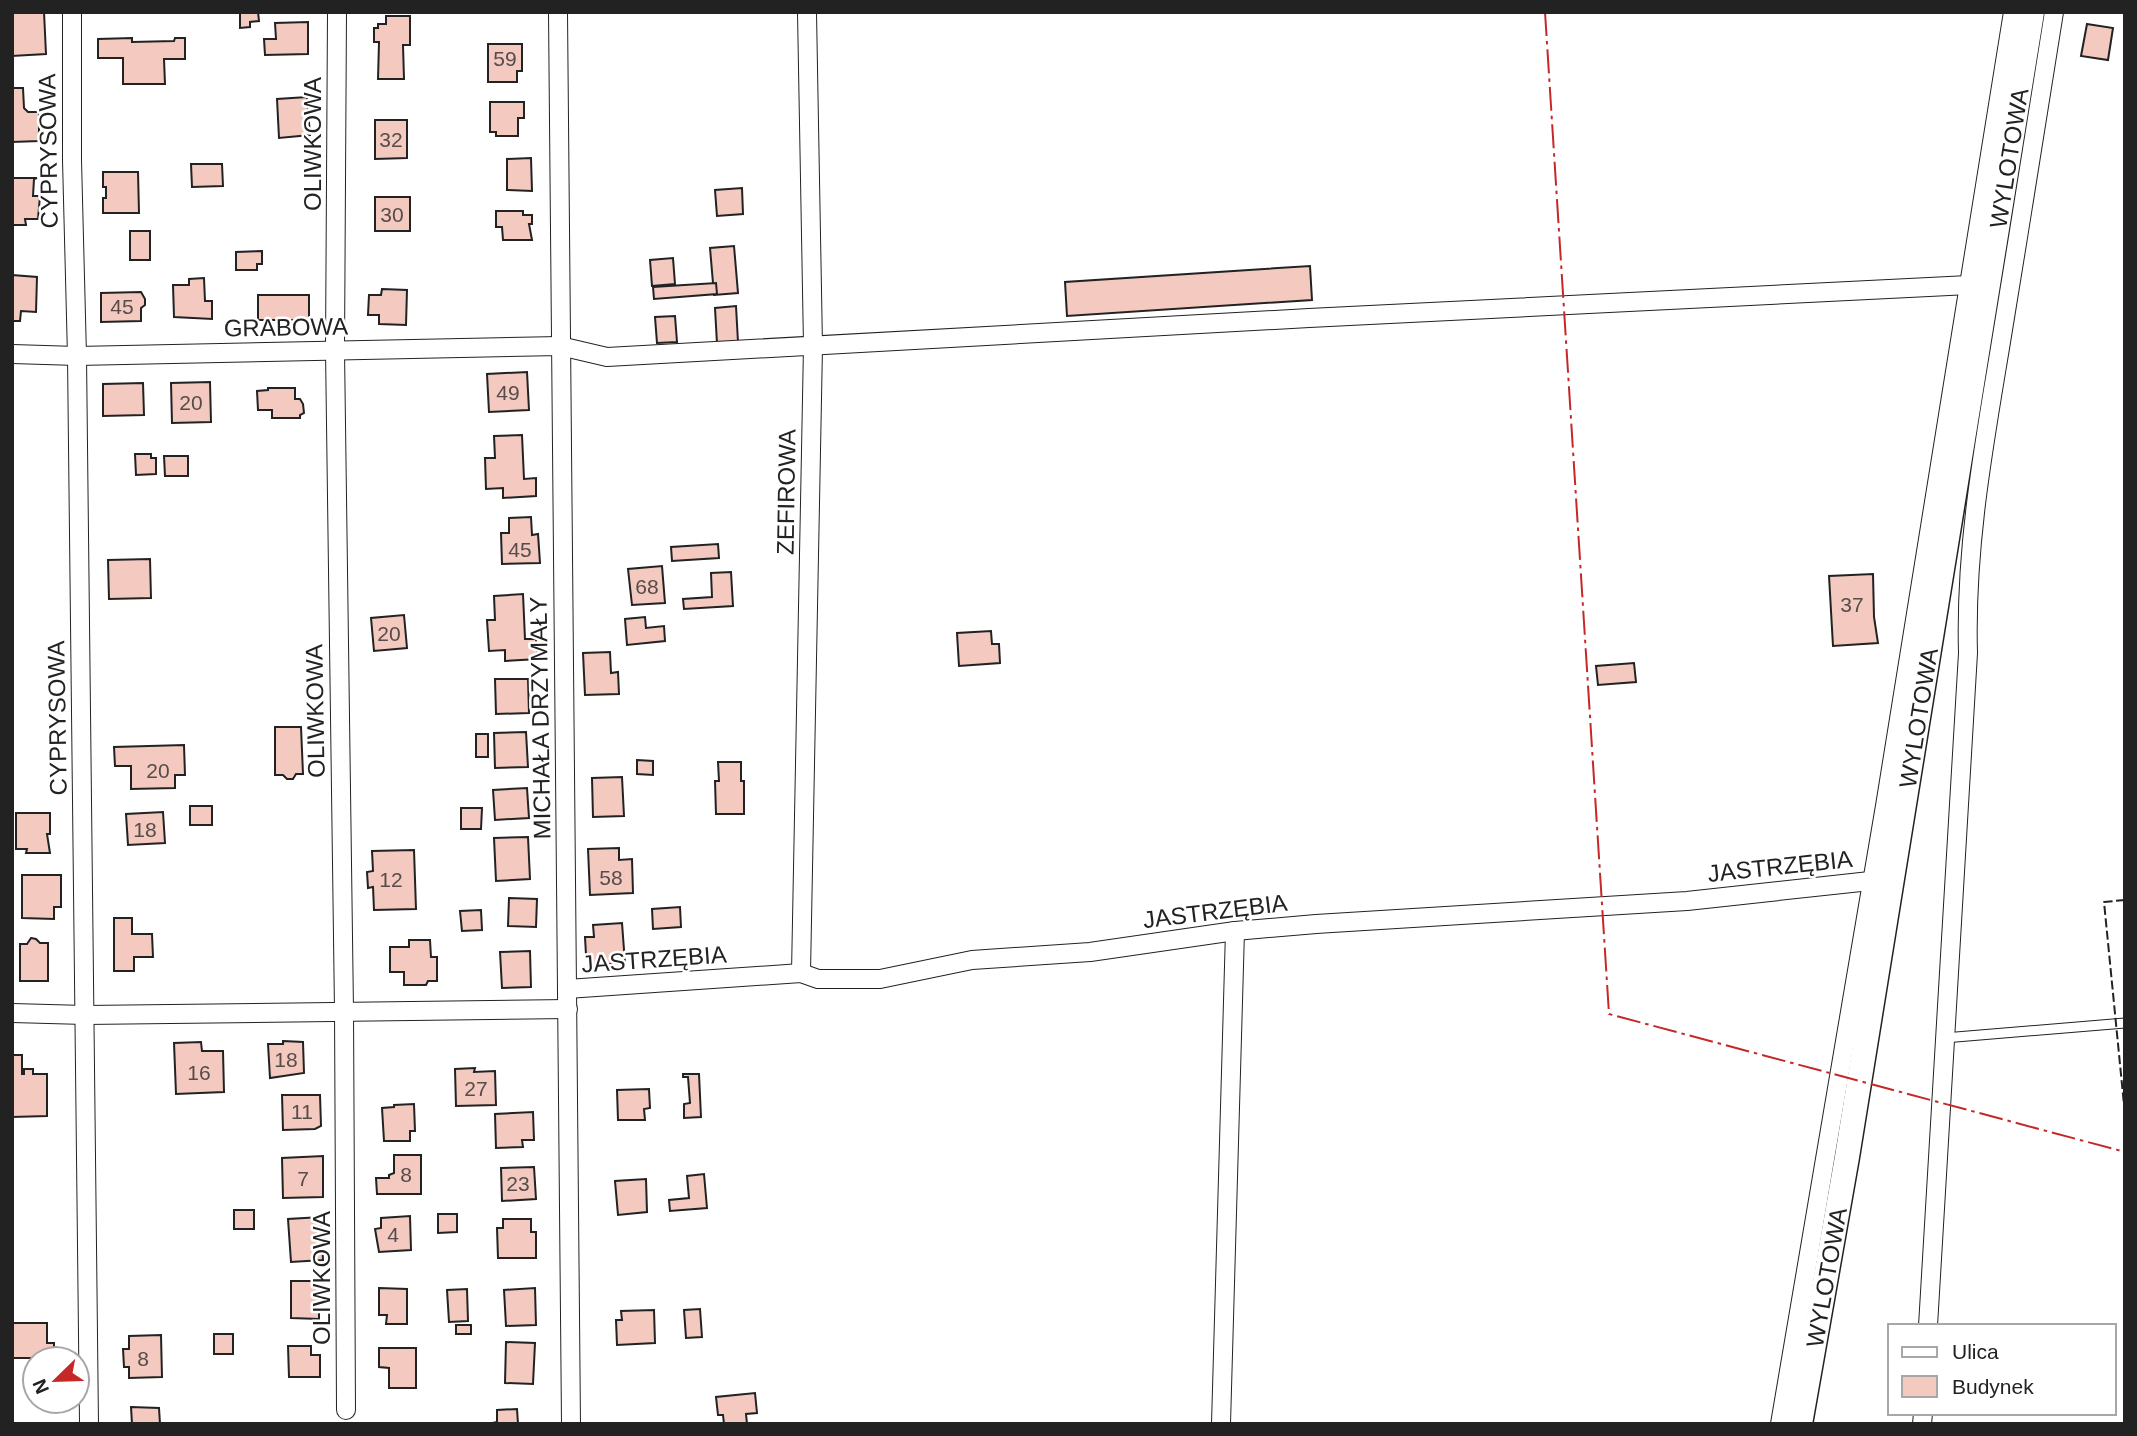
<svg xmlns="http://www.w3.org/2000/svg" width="2137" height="1436" font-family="Helvetica,sans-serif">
	<rect width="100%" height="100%" fill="#fff"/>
	<g fill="#f3c9c0" stroke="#222" stroke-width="2">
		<path d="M12,12H44L46,54L12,56Z"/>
		<path d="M240,12H258L259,21L250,22V27L240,28Z"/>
		<path d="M386,16H410V45H403L404,79H378L379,42H374V28H378V24H386Z"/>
		<path d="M308,22V54L265,55L264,39H276L275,23Z"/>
		<path d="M2087,24L2113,28L2108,60L2081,56Z"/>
		<path d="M132,38V42L174,41L175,38H185V59H164L165,84H123V58H98V39Z"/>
		<path d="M488,44H522V71H517V82H488Z"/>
		<path d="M12,88H23L24,108L28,112H39V141L12,142Z"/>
		<path d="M307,97L310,135L279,138L277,99Z"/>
		<path d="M490,102H524V118H518V136H496V132H490Z"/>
		<path d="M375,120H407V158L375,159Z"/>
		<path d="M531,158L532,191L507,190V159Z"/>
		<path d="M191,164H222L223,186L192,187Z"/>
		<path d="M103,172H138L139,213H103V198H106V187H103Z"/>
		<path d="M12,178H37L34,179L33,196H40L38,219H25L26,225H12Z"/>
		<path d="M742,188L743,214L717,216L715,190Z"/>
		<rect x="375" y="197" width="35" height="34"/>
		<path d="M496,211H523V215H532V224H529L532,240H503L502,227H496Z"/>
		<rect x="130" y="231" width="20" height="29"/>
		<path d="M734,246L738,293L714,295L710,248Z"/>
		<path d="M262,251V264H257V270H236V252Z"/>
		<path d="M673,258L675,284L652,286L650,260Z"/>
		<path d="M1310,266L1312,300L1067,316L1065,282Z"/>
		<path d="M12,275L37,277L36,312L21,311L20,321H12Z"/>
		<path d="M204,278L205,301H212V319L174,317L173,285H189V279Z"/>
		<path d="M716,283L717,294L654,299L653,287Z"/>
		<path d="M382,289L407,290L406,325L379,324V315H368L369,295H381Z"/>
		<path d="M141,292L145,299V305L141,308V321L101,322V293Z"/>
		<rect x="258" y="295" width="51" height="25"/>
		<path d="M736,306L738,342L717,344L715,308Z"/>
		<path d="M675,316L677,342L657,343L655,317Z"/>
		<path d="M527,372L529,410L489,412L487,374Z"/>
		<path d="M210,382L211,422L172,423L171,383Z"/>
		<path d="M143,383L144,415L103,416V384Z"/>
		<path d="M268,388H295V399H300L303,404L304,413L300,415V418H272V410H258L257,391L268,390Z"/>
		<path d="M522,435L524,479L536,478V496L503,498V488L486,489L485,458H495L494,436Z"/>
		<path d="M135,454H151V458H156V474L136,475Z"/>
		<path d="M164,456H188V476H165Z"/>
		<path d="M531,517L532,535L538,534L540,563L502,564L501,533H509V518Z"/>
		<path d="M718,544L719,558L672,561L671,547Z"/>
		<path d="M150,559L151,598L109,599L108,560Z"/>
		<path d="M662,566L665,603L632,605L628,569Z"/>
		<path d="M731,572L733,606L684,609L683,599L712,597L711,573Z"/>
		<path d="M1873,574L1874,617L1878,643L1833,646L1829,576Z"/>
		<path d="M523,594L525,639H536L538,659L505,661V650L489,651L487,620H495L494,596Z"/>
		<path d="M404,615L407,648L374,651L371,618Z"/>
		<path d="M645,617L646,628L664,626L665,641L627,645L625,619Z"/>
		<path d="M991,631L992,644H999L1000,663L959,666L957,633Z"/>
		<path d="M610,652L611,673L618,672L619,694L585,695L583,653Z"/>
		<path d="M1634,663L1636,682L1598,685L1596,666Z"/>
		<path d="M495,679H528L529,713L496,714Z"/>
		<path d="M275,727H301L303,774H296L293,779H287L283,775H275Z"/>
		<path d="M526,732L528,767L495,768L494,733Z"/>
		<rect x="476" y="734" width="12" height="23"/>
		<path d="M184,745L185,775H175V788L131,789V766H115L114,747Z"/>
		<path d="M637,760L653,761V775L637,774Z"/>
		<path d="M718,762H741V781H744V814H716L715,781H719Z"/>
		<path d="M622,777L624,816L593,817L592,778Z"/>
		<path d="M527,788L529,818L495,820L493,790Z"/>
		<rect x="190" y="806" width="22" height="19"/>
		<path d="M461,808H482L481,829H461Z"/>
		<path d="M163,812L165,843L128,845L126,814Z"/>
		<path d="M16,813H50V834H47L50,853H26L27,849H16Z"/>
		<path d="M528,837L530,879L496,881L494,838Z"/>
		<path d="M619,848V860L632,859L633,893L590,895L588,849Z"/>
		<path d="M414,850L416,909L374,910L373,887L368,888L367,872L373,871L372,851Z"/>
		<path d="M22,875H61V907H54V919L22,918Z"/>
		<path d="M509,898L537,899L536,927L508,926Z"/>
		<path d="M680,907L681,927L653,929L652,909Z"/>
		<path d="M481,910L482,930L462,931L460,911Z"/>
		<path d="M114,918H132V934H152L153,957H134V971H114Z"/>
		<path d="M622,923L625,963L590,965L589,954L586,955L585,937H594L593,925Z"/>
		<path d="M31,938L36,939L40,943H48V981H20V944H27Z"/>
		<path d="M409,940H430L431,957H437V981H428L426,985H404V972H390V947H409Z"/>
		<path d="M530,951L531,987L502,988L500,952Z"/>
		<path d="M283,1041L303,1042L304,1073L270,1078L268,1044H283Z"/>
		<path d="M201,1042L202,1051H223L224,1092L176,1094L174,1043Z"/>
		<path d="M12,1055H22V1074H24V1069H33V1074H47V1116L12,1117Z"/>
		<path d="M475,1068L474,1072L495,1071L496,1105L456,1106L455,1069Z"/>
		<path d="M683,1074H699L701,1117L684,1118V1104L690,1103L688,1077H683Z"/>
		<path d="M649,1089L650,1108L644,1109L645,1120H618L617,1090Z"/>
		<path d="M282,1095H320L321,1126L315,1129L283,1130Z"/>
		<path d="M414,1104L415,1131H410V1141H384L382,1108L394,1107V1105Z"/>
		<path d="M533,1112L534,1140H522L523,1147L496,1148L495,1114Z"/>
		<path d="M394,1155H421V1194H377L376,1178H389V1175L394,1173Z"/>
		<path d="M323,1156V1197L283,1198L282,1158Z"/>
		<path d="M534,1167L536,1199L502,1201L501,1168Z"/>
		<path d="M704,1174L707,1208L670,1211L669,1200L689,1198L687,1176Z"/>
		<path d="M646,1179L647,1212L618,1215L615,1181Z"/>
		<rect x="234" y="1210" width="20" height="19"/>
		<path d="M438,1214H457V1232L438,1233Z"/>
		<path d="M410,1216L411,1250L379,1252L375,1229L381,1228V1218Z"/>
		<path d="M321,1217L323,1260L291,1262L288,1219Z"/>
		<path d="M503,1219H531V1232H536V1258H498L497,1228H503Z"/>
		<path d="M291,1281H319V1319L291,1318Z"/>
		<path d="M379,1288L407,1289V1324H386L387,1315H379Z"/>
		<path d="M535,1288L536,1325L506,1326L504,1290Z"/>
		<path d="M467,1289L468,1321L449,1322L447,1290Z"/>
		<path d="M700,1309L702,1337L686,1338L684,1310Z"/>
		<path d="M654,1310L655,1343L617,1345L616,1320H622L621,1311Z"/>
		<path d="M13,1323H47V1343H54V1359H35L34,1362V1358H13Z"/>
		<rect x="456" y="1325" width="15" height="9"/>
		<rect x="214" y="1334" width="19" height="20"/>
		<path d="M161,1335L162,1377L129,1378V1367H124L123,1349H129V1336Z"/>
		<path d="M506,1342L535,1343L533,1384L505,1383Z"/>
		<path d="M288,1346H311V1355H320V1377H289Z"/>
		<path d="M379,1348H416V1388H389V1368L379,1367Z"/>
		<path d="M755,1393L757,1413L746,1414L747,1424H724L723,1415H718L716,1397Z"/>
		<path d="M131,1407L159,1408L160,1424H132Z"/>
		<path d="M517,1409L518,1424H488L497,1422V1410Z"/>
	</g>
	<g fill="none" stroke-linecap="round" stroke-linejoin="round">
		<defs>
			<path id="lane" d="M1944,1038L2125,1023"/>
			<g id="street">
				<path d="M72,12V160L77,356L89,1424"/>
				<path d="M337,12L335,350L344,1010L346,1410"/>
				<path d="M558,12L571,1424"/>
				<path d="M12,354L77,356L560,346L607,357L1309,318L1969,285"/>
				<path d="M801,973L813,346L807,12"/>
				<path d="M567,989L801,973L818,979H880L972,960L1090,952L1235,931L1316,924L1687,901L1870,881"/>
				<path d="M12,1013L85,1015L568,1009"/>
				<path d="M1928,1326L1968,653C1965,549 1983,450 2000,348C2018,236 2037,124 2054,12"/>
				<path d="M1221,1424L1235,931"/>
				<path d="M1780,1424L1885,806L2013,12"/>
				<path d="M1922,1424L1923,1413"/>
			</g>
			<g id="secondary">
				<path id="s1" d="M1800,1424L1847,1157L2032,12"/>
			</g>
		</defs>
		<use href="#lane" stroke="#222" stroke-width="11"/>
		<use href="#street" stroke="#222" stroke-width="20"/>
		<use href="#secondary" stroke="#222" stroke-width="27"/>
		<use href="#lane" stroke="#fff" stroke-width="9"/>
		<use href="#street" stroke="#fff" stroke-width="18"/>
		<use href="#secondary" stroke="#fff" stroke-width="24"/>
		<path stroke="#222" stroke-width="2" stroke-dasharray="9 3.5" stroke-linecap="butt" d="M2125,900L2104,902L2125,1115"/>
		<path stroke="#c62828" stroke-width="2" stroke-dasharray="24 5 3.5 5" stroke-linecap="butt" d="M1545,12L1609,1014L2125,1152"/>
	</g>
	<g text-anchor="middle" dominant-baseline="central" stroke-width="5" stroke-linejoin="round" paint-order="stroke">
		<g font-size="21" fill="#564c4a">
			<text x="505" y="58">59</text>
			<text x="391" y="139">32</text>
			<text x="392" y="214">30</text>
			<text x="122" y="306">45</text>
			<text x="508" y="392">49</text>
			<text x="191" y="402">20</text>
			<text x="520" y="549">45</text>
			<text x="647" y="586">68</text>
			<text x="1852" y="604">37</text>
			<text x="389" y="633">20</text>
			<text x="158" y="770">20</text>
			<text x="145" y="829">18</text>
			<text x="611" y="877">58</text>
			<text x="391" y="879">12</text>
			<text x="286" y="1059">18</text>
			<text x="199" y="1072">16</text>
			<text x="476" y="1088">27</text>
			<text x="302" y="1111">11</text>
			<text x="406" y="1174">8</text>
			<text x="303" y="1178">7</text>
			<text x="518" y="1183">23</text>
			<text x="393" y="1234">4</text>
			<text x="143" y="1358">8</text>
		</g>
		<g font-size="24" fill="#222" stroke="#fff">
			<text transform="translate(312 144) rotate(-90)">OLIWKOWA</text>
			<text transform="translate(48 151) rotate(-91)">CYPRYSOWA</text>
			<text stroke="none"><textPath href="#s1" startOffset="1283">WYLOTOWA</textPath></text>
			<text transform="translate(286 327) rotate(-1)">GRABOWA</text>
			<text transform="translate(786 492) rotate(-89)">ZEFIROWA</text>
			<text transform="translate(315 711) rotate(-91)">OLIWKOWA</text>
			<text transform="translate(57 718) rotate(-91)">CYPRYSOWA</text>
			<text transform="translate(540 718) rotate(-91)">MICHAŁA DRZYMAŁY</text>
			<text stroke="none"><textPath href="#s1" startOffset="716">WYLOTOWA</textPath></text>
			<text transform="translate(1780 866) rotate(-6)">JASTRZĘBIA</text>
			<text transform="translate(1215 911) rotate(-7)">JASTRZĘBIA</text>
			<text transform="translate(654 959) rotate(-4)">JASTRZĘBIA</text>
			<text transform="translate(321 1278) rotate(-90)">OLIWKOWA</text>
			<text stroke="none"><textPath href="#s1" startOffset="149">WYLOTOWA</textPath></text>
		</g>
	</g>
	<rect width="2137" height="1436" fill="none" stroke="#222222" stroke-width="28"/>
	<rect x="1888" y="1324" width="228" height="91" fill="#ffffff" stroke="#a7a7a7" stroke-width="2"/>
	<rect x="1902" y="1347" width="35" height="10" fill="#ffffff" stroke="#a7a7a7" stroke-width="2"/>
	<text x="1952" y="1359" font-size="21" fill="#222222">Ulica</text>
	<rect x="1902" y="1376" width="35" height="21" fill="#f3c9c0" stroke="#a7a7a7" stroke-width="2"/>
	<text x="1952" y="1394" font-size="21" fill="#222222">Budynek</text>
	<g transform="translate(56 1380) rotate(247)"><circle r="33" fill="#ffffff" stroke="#a7a7a7" stroke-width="2"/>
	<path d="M0-5L12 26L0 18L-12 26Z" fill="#c62828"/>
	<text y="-10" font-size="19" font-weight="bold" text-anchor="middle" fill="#222222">N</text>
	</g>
</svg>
